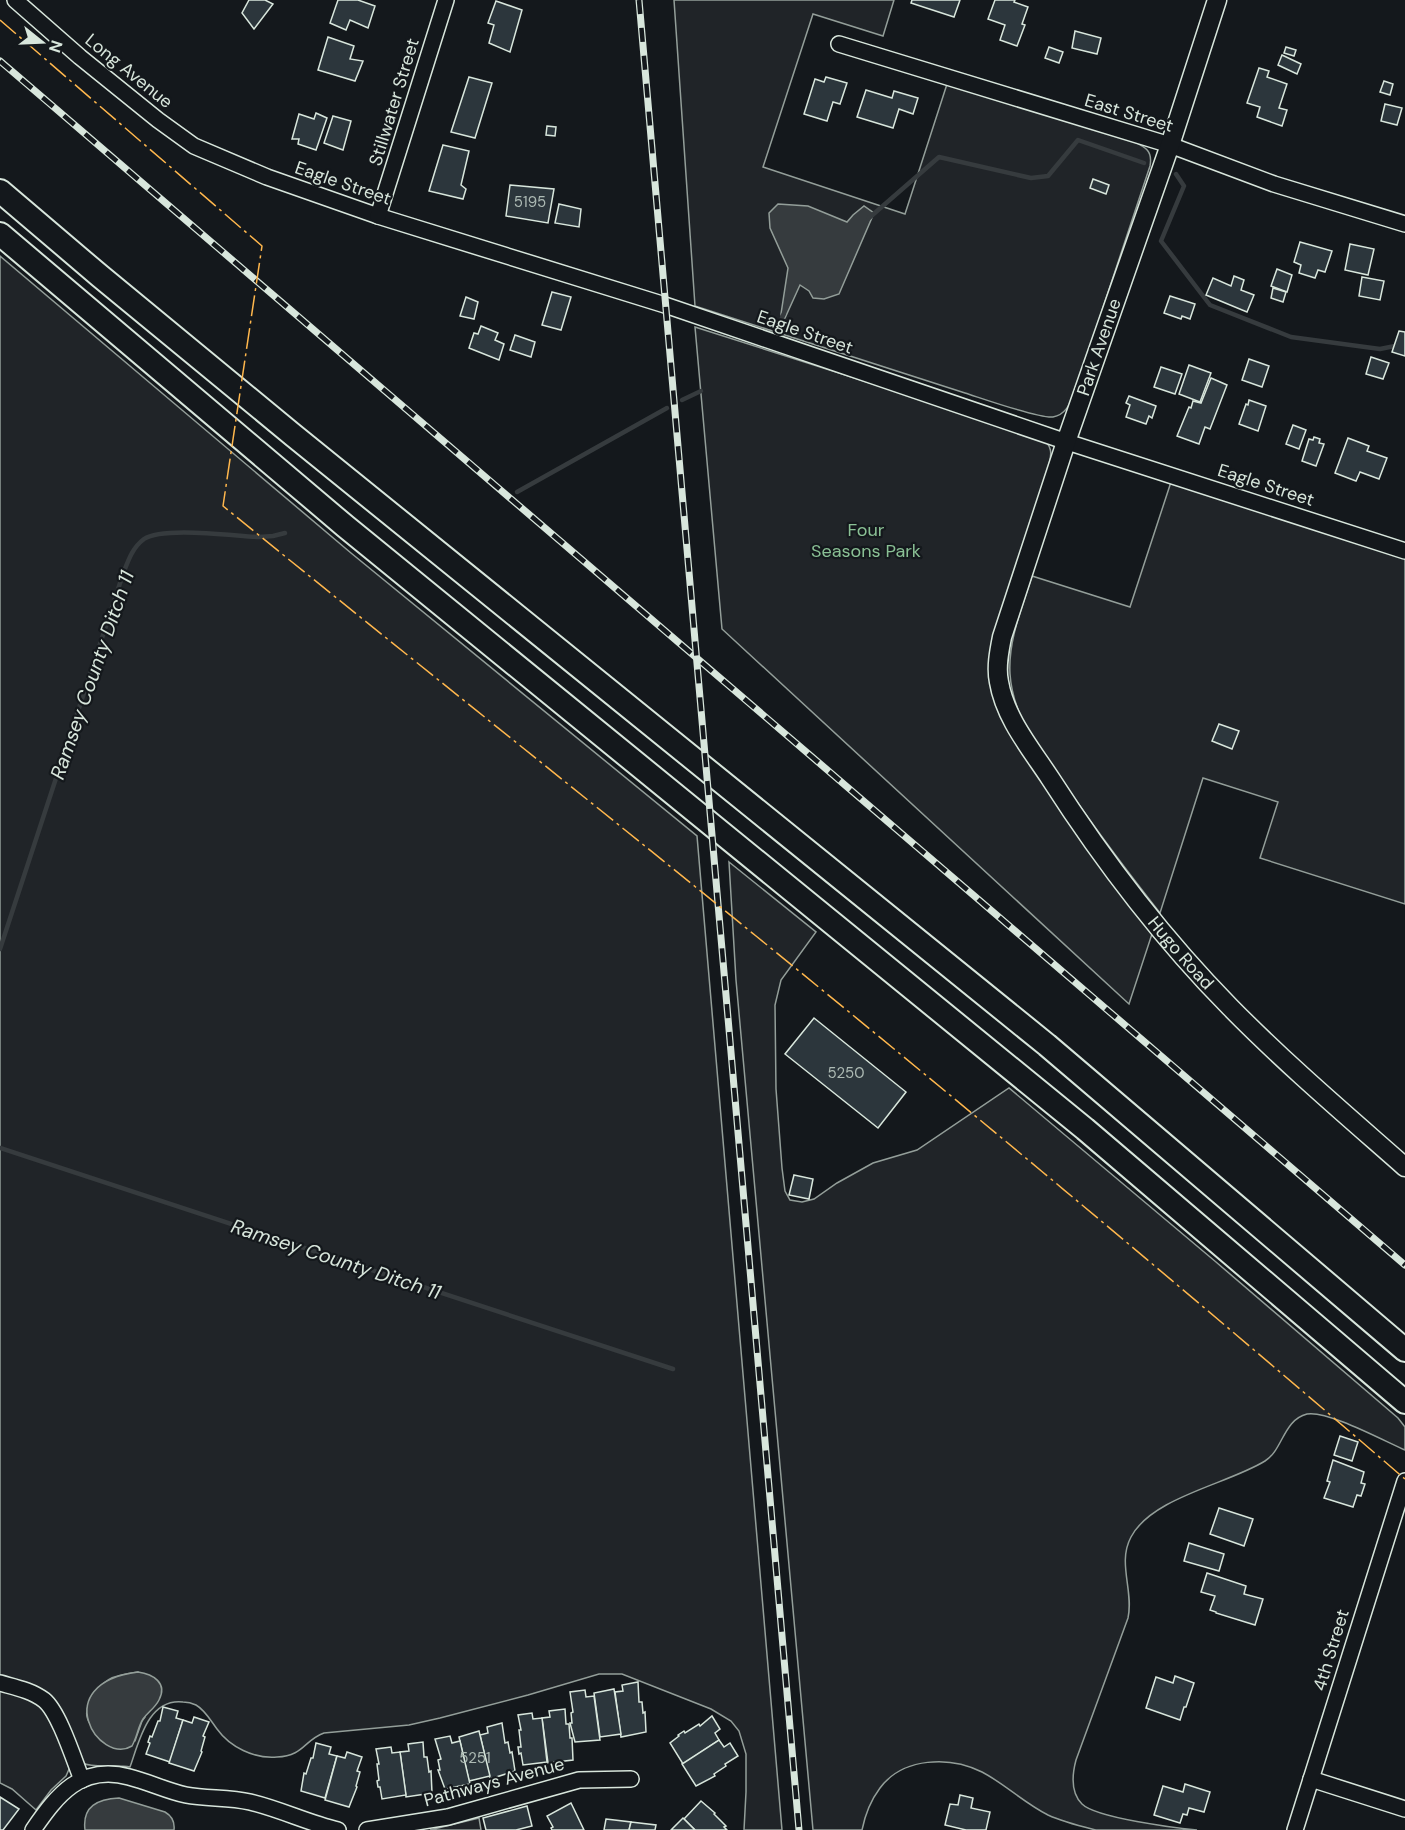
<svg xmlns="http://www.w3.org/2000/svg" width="1405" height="1830" font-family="'DM Sans',sans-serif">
	<rect width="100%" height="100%" fill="#14181c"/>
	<g fill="#202428" stroke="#939e99" stroke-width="1.5" fill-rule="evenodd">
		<path d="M674,0H894L883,36L813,14L763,167L905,214L948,81L1131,140C1145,147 1153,150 1150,166L1074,395C1070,404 1065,415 1053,417C1040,419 981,398 965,393C875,364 785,335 695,306Z"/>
		<path d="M0,256L351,553L697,836L782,1830H744L746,1792V1754L739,1731L731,1721L711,1709L622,1674H599L528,1695L440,1718L409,1725L324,1733C304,1740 304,1756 277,1757C254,1759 230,1747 217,1729C211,1721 205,1710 196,1705C192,1703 187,1702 183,1702C148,1698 139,1742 130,1767C115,1764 96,1769 82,1763L63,1717L0,1677ZM138,1672L145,1717L142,1721L135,1741L113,1747C103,1743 99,1737 93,1728C86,1719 85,1713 89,1703C101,1679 113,1675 138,1672Z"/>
		<path d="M695,327L1042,438C1052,446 1052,453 1049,465L994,634L989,664L991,690L1002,716L1059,807L1152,934L1129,1004L722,629Z"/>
		<path d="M1171,482L1405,558V904L1260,858L1278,802L1203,778L1160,913C1130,875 1102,838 1075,799C1048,762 1013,722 1010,674C1008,640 1022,608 1032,576L1130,607Z"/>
		<path d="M729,862L816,932L781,980L775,1005L776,1089L782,1168L785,1191L790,1200L802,1202L814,1199L837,1183L873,1163L917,1150L1009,1088L1216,1262L1398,1418L1405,1427V1450C1384,1441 1327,1410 1307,1414C1283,1420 1283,1450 1265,1461C1228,1484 1152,1497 1131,1537C1117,1563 1134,1591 1128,1618L1076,1760C1072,1775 1070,1792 1082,1804C1096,1818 1176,1828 1197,1830H1096C1080,1826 1063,1822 1048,1815C1024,1803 1005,1784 982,1772C950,1756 903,1757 880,1788C871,1800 865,1815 862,1830H813L736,980Z"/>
		<path d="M0,1689L37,1702L50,1718L70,1767L66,1776L51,1790L36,1810L12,1789L0,1783Z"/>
		<path d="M479,1818L481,1830H430Z"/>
	</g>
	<g fill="#363b3e" stroke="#939e99" stroke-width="1.5">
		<path d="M778,204L808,206L847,222L853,215L864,206L874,213L839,294L824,299L813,298L809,291L800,285L785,318H782L781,314L788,268L770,228L769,213Z"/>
		<path d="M138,1672C153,1674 168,1683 159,1700C155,1708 148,1712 143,1719C138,1727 137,1737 132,1746C99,1766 47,1684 138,1672Z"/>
		<path d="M119,1798L165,1812C172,1816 175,1821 174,1830H85C82,1806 98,1799 119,1798Z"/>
	</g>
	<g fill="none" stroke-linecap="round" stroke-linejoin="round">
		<g stroke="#363b3e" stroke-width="4.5">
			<path d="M1176,174L1184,186L1161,241L1210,305L1291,337L1380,349L1405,344"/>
			<path d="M869,218L939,157L1031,178L1048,176L1078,140L1144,163"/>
			<path d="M776,332L784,313"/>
			<path d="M682,400L701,391"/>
			<path d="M517,492L667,408"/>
			<path d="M0,949L123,574C128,561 132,548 144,539C163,526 234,536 259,537L273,536L285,533"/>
			<path d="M0,1148L673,1369"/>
		</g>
	</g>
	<g fill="#2c363c" stroke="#d8e6dc" stroke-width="1.5">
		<path d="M249,0H265L273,4L254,29L242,13Z"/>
		<path d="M338,0H358L375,6L368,28L350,20L346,30L330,23Z"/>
		<path d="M912,0H960L954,17L911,3Z"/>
		<path d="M995,0H1015L1014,2L1028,7L1022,24L1025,25L1017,46L1000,40L1005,25L988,19Z"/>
		<path d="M496,1L522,10L510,52L489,43L494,25L488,23Z"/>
		<path d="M1075,31L1101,38L1097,54L1072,48Z"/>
		<path d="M328,37L354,46L350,59L363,61L355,81L318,70Z"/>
		<path d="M1049,47L1063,52L1059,63L1045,58Z"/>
		<path d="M1286,47L1296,50L1294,56L1284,53Z"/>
		<path d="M1282,55L1301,64L1297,74L1278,65Z"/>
		<path d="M1259,68L1269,71L1267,77L1287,84L1279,108L1287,110L1282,126L1257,117L1260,107L1247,103Z"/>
		<path d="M469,77L492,83L475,138L451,132Z"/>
		<path d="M826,77L847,83L840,104L833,102L827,121L804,114L815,79L824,82Z"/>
		<path d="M1384,81L1393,84L1390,95L1380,92Z"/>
		<path d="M866,90L892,98L894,91L918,98L913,114L899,109L893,128L857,117Z"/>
		<path d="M1385,104L1402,108L1397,125L1381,121Z"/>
		<path d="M316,113L327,118L316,150L298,144L299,139H292L299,114L314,119Z"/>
		<path d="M333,116L351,121L343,150L324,143Z"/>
		<path d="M547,126L556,127L555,136L546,135Z"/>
		<path d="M443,145L469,151L461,185L466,189L463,199L429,191Z"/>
		<path d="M1093,179L1109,185L1106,194L1090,188Z"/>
		<path d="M510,185L554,189L548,223L506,216Z"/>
		<path d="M559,204L581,209L579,227L555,223Z"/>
		<path d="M1300,242L1332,251L1325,272L1318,270L1315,278L1299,273L1301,265L1294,262Z"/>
		<path d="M1350,244L1374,249L1368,275L1345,270Z"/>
		<path d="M1277,269L1292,275L1287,292L1271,286Z"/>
		<path d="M1234,276L1244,280L1241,290L1254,295L1247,312L1206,295L1213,278L1231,286Z"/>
		<path d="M1362,277L1384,281L1380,300L1359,296Z"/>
		<path d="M1273,288L1286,292L1283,302L1271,298Z"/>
		<path d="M552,292L571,297L561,330L542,325Z"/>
		<path d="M1170,296L1195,304L1190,319L1182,316L1181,319L1164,313Z"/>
		<path d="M466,297L478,302L474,319L460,316Z"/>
		<path d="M481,326L498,333L495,340L504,344L499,360L469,348L474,333L478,334Z"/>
		<path d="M1399,331L1405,332V356L1392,352Z"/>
		<path d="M515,335L535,342L531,357L510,350Z"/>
		<path d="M1371,357L1389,363L1383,379L1366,374Z"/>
		<path d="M1249,359L1269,366L1262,387L1242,380Z"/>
		<path d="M1189,365L1211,373L1200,402L1179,394Z"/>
		<path d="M1161,367L1182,374L1175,394L1154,387Z"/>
		<path d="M1211,378L1227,385L1210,429L1205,427L1199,444L1177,436L1189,407L1191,408L1193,401L1201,403Z"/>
		<path d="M1129,396L1156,406L1152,418L1149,416L1146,424L1126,417L1130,405L1126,403Z"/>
		<path d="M1249,400L1266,406L1258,431L1239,424L1246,404L1248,405Z"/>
		<path d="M1293,425L1306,430L1299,449L1286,444Z"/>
		<path d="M1314,437L1320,439L1319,443L1324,444L1316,466L1302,461L1309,439L1313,440Z"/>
		<path d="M1348,438L1369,446L1367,451L1387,458L1379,479L1360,472L1356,481L1335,473Z"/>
		<path d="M1219,724L1239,731L1232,749L1212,741Z"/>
		<path d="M814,1018L906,1092L878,1128L785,1054Z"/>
		<path d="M794,1175L813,1179L809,1199L789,1195Z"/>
		<path d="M1340,1436L1358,1442L1352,1461L1334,1455Z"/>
		<path d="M1333,1460L1364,1472L1361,1483L1365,1484L1361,1496L1357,1495L1353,1507L1324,1498L1330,1482L1327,1481Z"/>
		<path d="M1219,1508L1253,1519L1244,1546L1210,1534Z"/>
		<path d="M1189,1543L1224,1554L1219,1571L1184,1561Z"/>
		<path d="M1207,1573L1246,1586L1244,1594L1263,1599L1255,1625L1216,1613V1612L1210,1610L1215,1596L1201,1592Z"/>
		<path d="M1175,1676L1194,1683L1186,1707H1184L1180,1720L1146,1708L1156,1677L1173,1683Z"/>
		<path d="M638,1682L639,1702H642L643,1713L645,1712L646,1732L621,1737L615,1692L623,1691L622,1685Z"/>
		<path d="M614,1689L621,1734L600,1737L594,1693Z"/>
		<path d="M585,1690L586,1697L594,1696L600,1740L575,1742L570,1723H572L571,1713L573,1712L570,1692Z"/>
		<path d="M163,1707L178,1711L176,1718L183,1720L170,1762L146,1754L150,1743L148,1742L150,1736L152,1737L158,1721H160Z"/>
		<path d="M565,1709L566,1724H569L570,1738H572L573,1760L548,1763L542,1718L550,1717L549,1711Z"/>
		<path d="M532,1713L533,1719L542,1718L547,1762L523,1765L521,1753L519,1754L518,1747H521L519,1730H521L518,1715Z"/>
		<path d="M712,1716L720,1729L715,1733L719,1740L683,1764L670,1743L679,1736L678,1735L684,1731L685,1733L699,1724L700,1726Z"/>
		<path d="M194,1717L209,1722L203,1736L205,1737L201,1751L202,1752L194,1771L169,1763L183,1720L192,1723Z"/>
		<path d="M502,1723L505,1743L508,1742L510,1753L512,1752L515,1771L490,1779L480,1735L488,1733L487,1727Z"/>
		<path d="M479,1731L490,1776L469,1781L459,1737Z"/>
		<path d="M450,1736L452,1743L460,1741L470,1784L445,1789L438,1770H440L438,1760L441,1759L435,1739Z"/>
		<path d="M719,1740L724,1747L730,1743L738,1756L725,1764L726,1766L714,1774L715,1776L696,1786L682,1764Z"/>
		<path d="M423,1742L424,1757H427L429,1772L431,1771L432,1793L406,1797L400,1752L409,1751L408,1744Z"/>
		<path d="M316,1743L331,1747L329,1754L337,1756L325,1798L301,1791L304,1773L306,1774L311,1758H313Z"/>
		<path d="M391,1747L392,1753L400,1752L406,1795L382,1799L380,1787H378L377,1781L379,1780L377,1764H379L376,1749Z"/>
		<path d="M347,1752L362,1757L357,1771L360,1772L356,1786L357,1787L349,1807L325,1800L337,1756L345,1758Z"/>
		<path d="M1185,1784L1210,1792L1204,1812L1189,1808L1187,1815L1183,1814L1180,1823L1154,1815L1163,1786L1183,1792Z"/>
		<path d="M960,1795L973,1798L971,1808L990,1812L986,1830H966L945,1825L950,1804L958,1805Z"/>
		<path d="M0,1797L19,1809L3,1830H0Z"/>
		<path d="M701,1801L715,1813L714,1814L726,1826L724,1827L727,1830H695L684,1819Z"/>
		<path d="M571,1803L584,1830H552L551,1828L553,1827L547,1816Z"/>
		<path d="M527,1806L532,1826L516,1830H486L483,1818Z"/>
		<path d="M683,1818L695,1830H671Z"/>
		<path d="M606,1819L631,1822L629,1830H604Z"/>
		<path d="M631,1822L656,1825L655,1830H629Z"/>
	</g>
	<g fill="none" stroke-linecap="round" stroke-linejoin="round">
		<defs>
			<g id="minor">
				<path d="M15,0L80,57L158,120L194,146L267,177L378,216L665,305L1061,440L1405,551"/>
				<path d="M839,44L1170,145L1274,184L1405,224"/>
				<path d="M378,216L446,0"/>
				<path d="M0,1683C14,1687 31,1690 44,1700C59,1712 74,1760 82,1780"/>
				<path d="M1311,1779L1405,1809"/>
				<path d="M33,1830C57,1795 81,1764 129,1777C149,1782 167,1791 186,1795C207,1799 229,1797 250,1802C280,1809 308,1823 338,1830"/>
				<path d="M367,1830L448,1817L579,1780L631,1779"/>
				<path d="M1295,1830L1405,1481"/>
			</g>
			<g id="tertiary">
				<path id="s1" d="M1217,0L1170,145L1066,442L1002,637C999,652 996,668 999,682C1005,718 1031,749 1050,778C1102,859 1163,939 1230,1007C1286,1064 1346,1115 1405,1167"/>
			</g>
			<g id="primary">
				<path d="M0,191L100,276L293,435L1047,1045L1405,1350"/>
				<path d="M0,234L345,526L1085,1129L1405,1402"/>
			</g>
		</defs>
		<use href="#minor" stroke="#d8e6dc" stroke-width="18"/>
		<use href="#tertiary" stroke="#d8e6dc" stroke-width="21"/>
		<use href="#primary" stroke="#d8e6dc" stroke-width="26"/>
		<use href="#minor" stroke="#14181c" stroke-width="15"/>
		<use href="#tertiary" stroke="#14181c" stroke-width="18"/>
		<use href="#primary" stroke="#14181c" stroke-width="22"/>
		<defs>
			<g id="rail">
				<path d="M639,0L799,1830"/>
				<path d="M0,61L1405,1265"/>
			</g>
		</defs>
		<use href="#rail" stroke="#d8e6dc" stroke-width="7"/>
		<use href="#rail" stroke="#14181c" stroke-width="4.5" stroke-dasharray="14" stroke-linecap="butt"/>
		<path stroke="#ffb74d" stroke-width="1.5" stroke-dasharray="21 4.5 3 4.5" stroke-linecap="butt" d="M0,20L262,246L223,506C400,650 579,792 756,936C975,1114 1191,1295 1405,1479"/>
	</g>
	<g text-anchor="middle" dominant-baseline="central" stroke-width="4.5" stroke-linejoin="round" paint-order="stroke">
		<g font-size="15" fill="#adbab4">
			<text x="530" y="202">5195</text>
			<text x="846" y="1073">5250</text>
			<text x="475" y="1758">5251</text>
		</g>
		<g font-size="18" fill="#d8e6dc" stroke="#14181c">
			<text transform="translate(129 71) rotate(39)">Long Avenue</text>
			<text transform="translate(394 102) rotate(-73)">Stillwater Street</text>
			<text transform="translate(1129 113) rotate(17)">East Street</text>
			<text transform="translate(343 183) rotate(19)">Eagle Street</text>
			<text transform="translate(805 332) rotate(19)">Eagle Street</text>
			<text transform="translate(1099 347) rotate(-71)">Park Avenue</text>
			<text transform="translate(1266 485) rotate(18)">Eagle Street</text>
			<text stroke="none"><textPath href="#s1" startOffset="1046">Hugo Road</textPath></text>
			<text transform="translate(1331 1650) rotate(-73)">4th Street</text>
			<text transform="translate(494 1782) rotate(-15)">Pathways Avenue</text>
		</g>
		<g font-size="18" fill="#8ac095" stroke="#14181c">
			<text x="866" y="530">Four<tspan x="866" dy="21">Seasons Park</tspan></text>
		</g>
		<g font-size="20" font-style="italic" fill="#d8e6dc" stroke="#14181c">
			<text transform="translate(92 675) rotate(-71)">Ramsey County Ditch 11</text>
			<text transform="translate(336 1259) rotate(18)">Ramsey County Ditch 11</text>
		</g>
	</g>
	<g transform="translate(42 42) rotate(108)" stroke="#14181c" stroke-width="4.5" paint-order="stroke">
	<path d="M0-4.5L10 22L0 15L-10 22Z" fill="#d8e6dc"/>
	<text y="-9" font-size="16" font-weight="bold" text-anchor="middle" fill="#d8e6dc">N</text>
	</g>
</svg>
